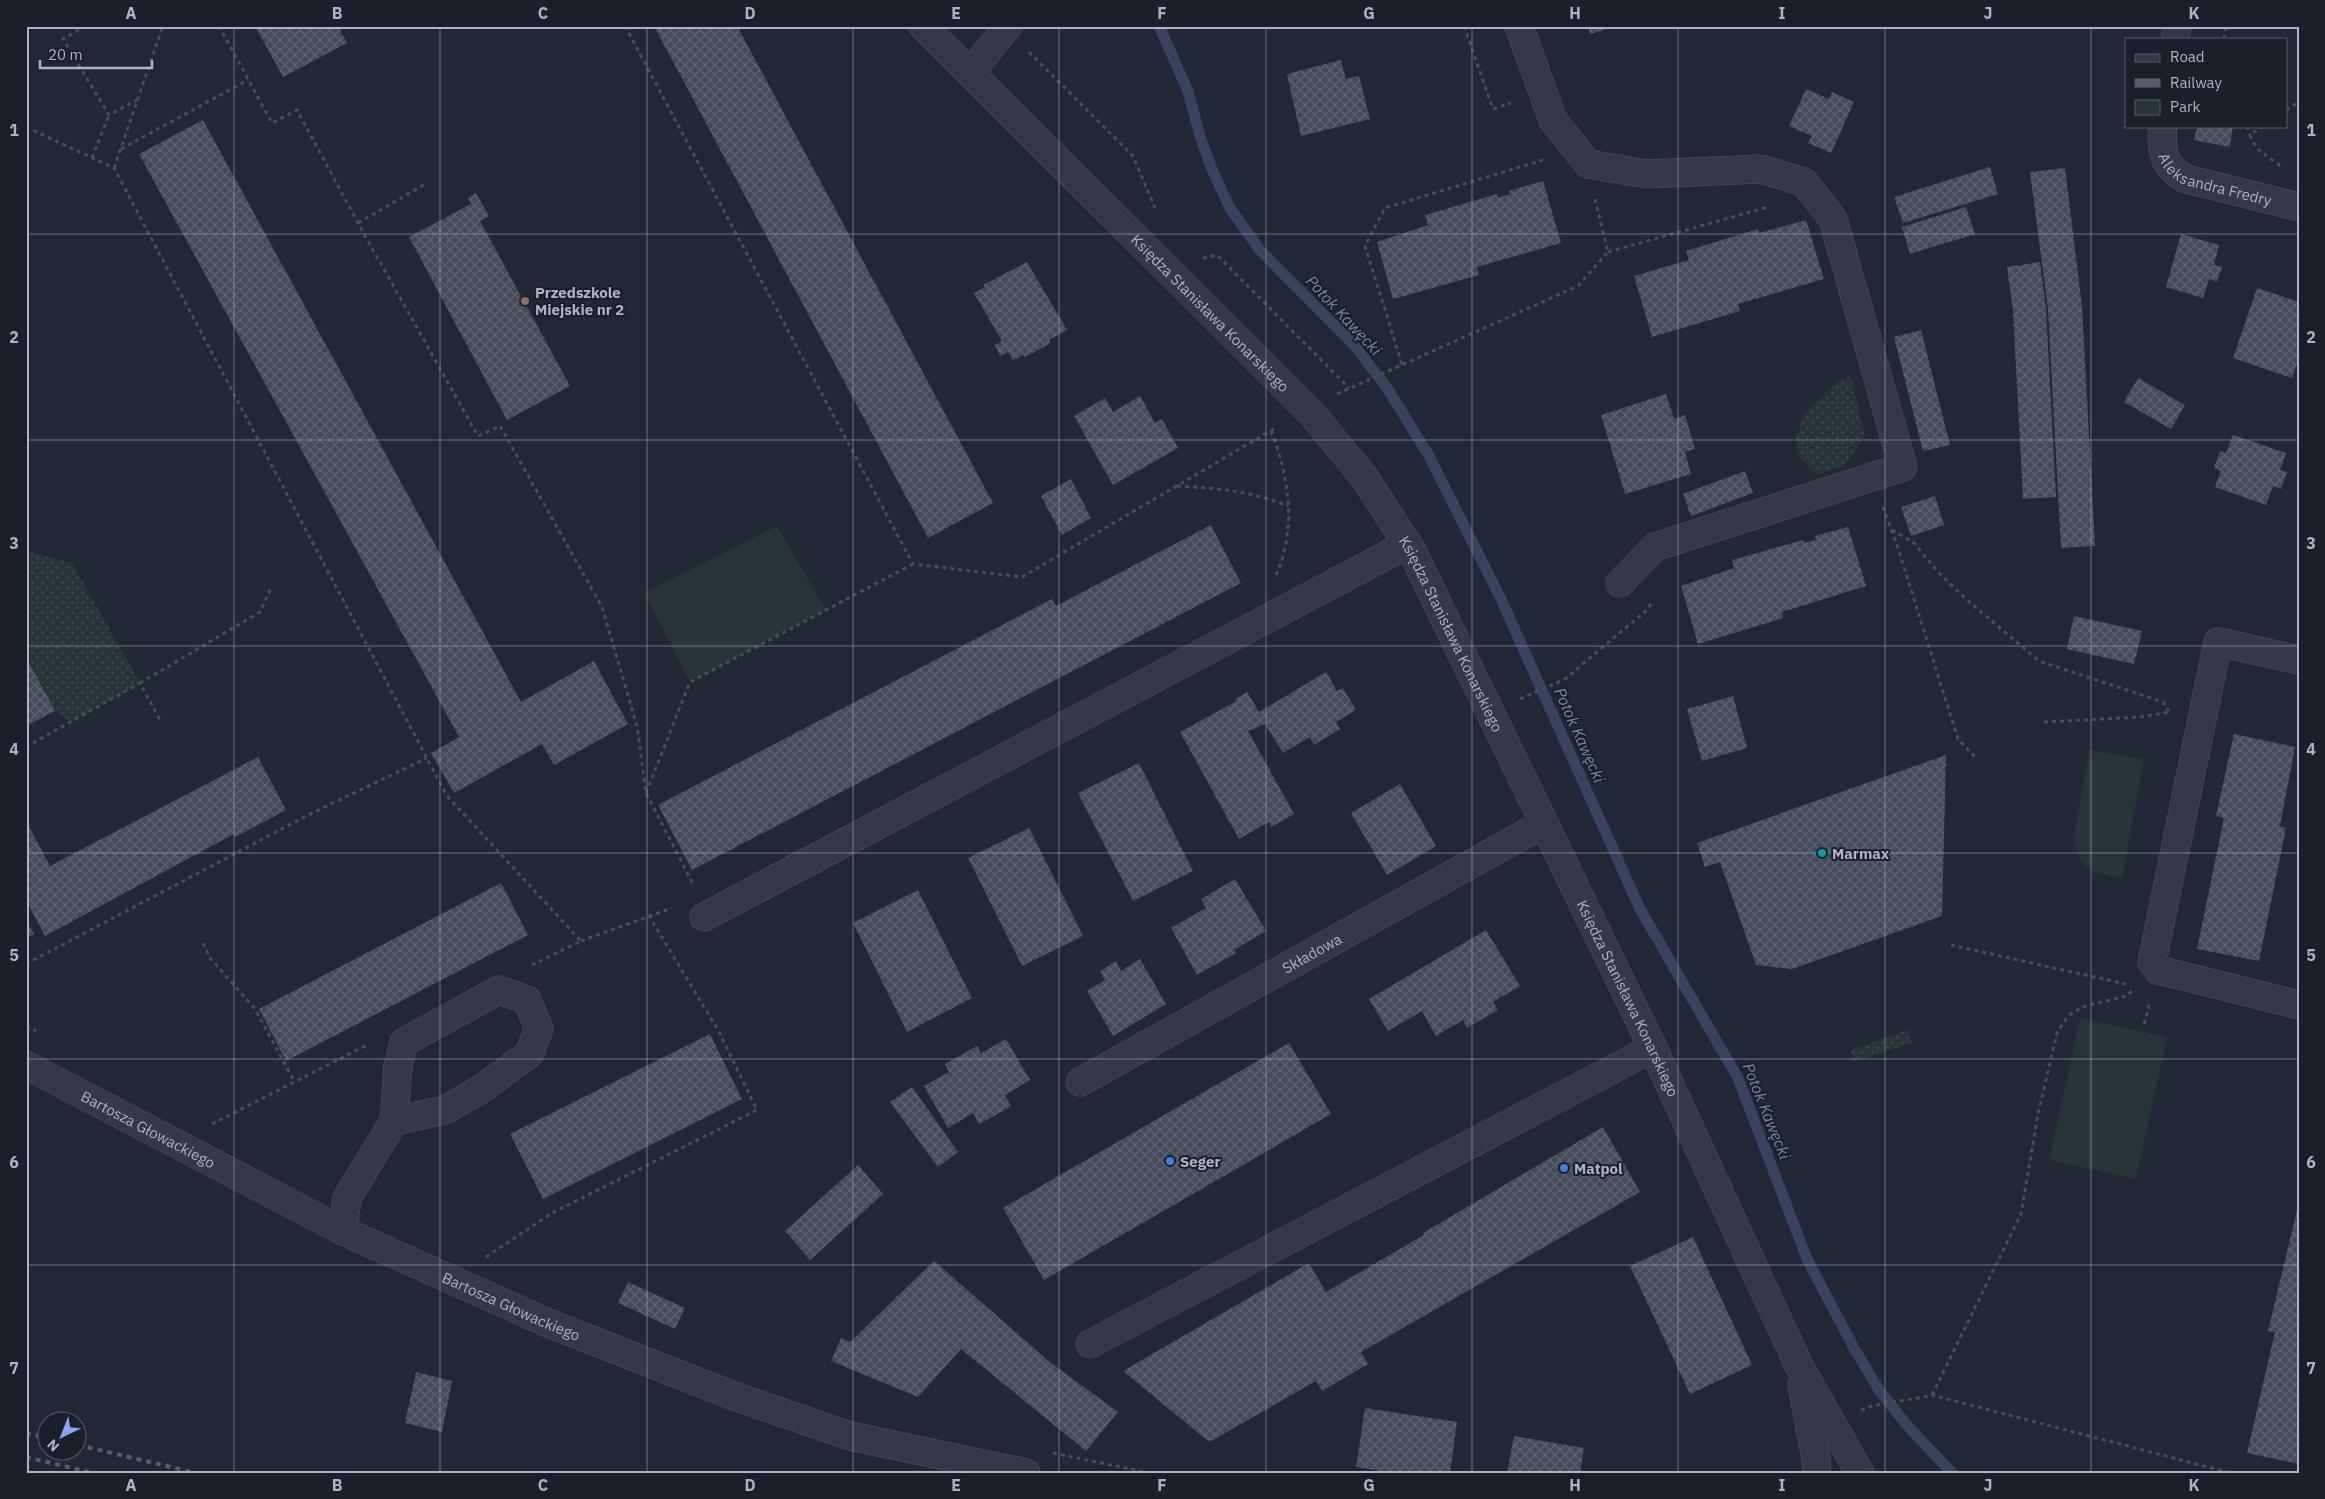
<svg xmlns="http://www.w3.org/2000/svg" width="2325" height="1499" font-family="'IBM Plex Sans',sans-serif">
	<defs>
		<pattern id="grass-dots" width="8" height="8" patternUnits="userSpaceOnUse" patternTransform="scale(1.25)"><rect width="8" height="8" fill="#263538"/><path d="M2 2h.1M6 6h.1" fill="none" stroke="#435053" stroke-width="1.8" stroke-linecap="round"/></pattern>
		<pattern id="building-cross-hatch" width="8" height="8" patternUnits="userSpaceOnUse" patternTransform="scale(1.25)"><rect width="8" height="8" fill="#434a59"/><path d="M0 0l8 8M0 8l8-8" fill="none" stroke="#5c626f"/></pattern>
	</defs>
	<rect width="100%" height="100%" fill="#212734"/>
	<g fill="url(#grass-dots)">
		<path d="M1851,377L1865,436L1845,465L1816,475L1799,457L1796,439L1804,414L1840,379Z"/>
		<path d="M26,551L72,563L140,683L71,722L55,711L26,657Z"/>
		<path d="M1908,1030L1912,1043L1852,1062V1050Z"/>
	</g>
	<g fill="#263538">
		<path d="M777,526L826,610L690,682L644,593Z"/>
		<path d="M2089,750L2144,759L2122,878L2092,872L2081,861L2073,841Z"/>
		<path d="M2080,1018L2167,1037L2136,1179L2049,1160Z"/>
	</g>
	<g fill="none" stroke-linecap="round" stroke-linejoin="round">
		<path stroke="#38435c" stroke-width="11" d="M1159,26L1188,91L1200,136L1211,167L1230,208L1259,249L1354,345L1387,388L1428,454L1501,599L1640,909L1738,1078L1807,1259L1854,1348L1879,1390L1906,1424L1952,1473"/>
	</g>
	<g fill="url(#building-cross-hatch)">
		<path d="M255,26H338L347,43L283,77Z"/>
		<path d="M654,26H737L993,503L928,538Z"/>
		<path d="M1588,26H1613L1614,27L1590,34Z"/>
		<path d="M1341,60L1346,79L1359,76L1370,119L1301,136L1287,74Z"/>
		<path d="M1806,89L1829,99L1832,92L1854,102L1831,153L1808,143L1812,136L1789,126Z"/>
		<path d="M203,120L521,702L594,661L628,724L554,765L542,744L454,793L431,753L459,737L139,154Z"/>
		<path d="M2197,126H2233L2230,147L2194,140Z"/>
		<path d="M1990,167L1998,194L1903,223L1894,197Z"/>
		<path d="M2065,168L2082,306L2095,546L2061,548L2048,309L2030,172Z"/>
		<path d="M1543,181L1561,243L1477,267L1479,275L1393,299L1377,242L1428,225L1425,215L1497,194L1498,198L1510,194L1509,191Z"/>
		<path d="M476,193L489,216L480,221L570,386L507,420L409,237L471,204L468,198Z"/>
		<path d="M1966,207L1975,234L1910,254L1902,227Z"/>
		<path d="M1806,220L1824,279L1738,304L1740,311L1652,337L1634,276L1689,260L1686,251L1758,229L1759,233Z"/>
		<path d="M2181,234L2219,245L2214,265L2222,267L2217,282L2209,279L2203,298L2166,287Z"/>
		<path d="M1027,262L1067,330L1049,340L1051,343L1025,357L1024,355L1013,360L1008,352L1000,356L995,345L1002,341L974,293L985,287L983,285Z"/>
		<path d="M2040,262L2046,309L2056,497L2023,499L2013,310L2007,267Z"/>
		<path d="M2257,288L2299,302V358L2292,378L2233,358Z"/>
		<path d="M1921,330L1950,445L1923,451L1894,337Z"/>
		<path d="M2138,378L2185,405L2171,429L2124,402Z"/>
		<path d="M1666,394L1674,419L1685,415L1695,449L1685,452L1691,474L1625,494L1601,415Z"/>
		<path d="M1140,396L1155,423L1162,419L1178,448L1113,485L1074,416L1105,398L1113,412Z"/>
		<path d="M2233,435L2286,453L2280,470L2287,472L2281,489L2273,486L2266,505L2215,487L2221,471L2214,468L2220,451L2226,453Z"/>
		<path d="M1745,471L1753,493L1691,516L1683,494Z"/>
		<path d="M1071,479L1091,518L1062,535L1041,496Z"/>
		<path d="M1935,496L1944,525L1911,536L1901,507Z"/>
		<path d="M1211,525L1241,583L692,870L658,805L1052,599L1056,606Z"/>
		<path d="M1848,527L1866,586L1782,612L1783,618L1698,644L1681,586L1734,568L1732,560L1803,540L1804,543L1816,540L1815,536Z"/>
		<path d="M2074,616L2142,631L2134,664L2067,649Z"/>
		<path d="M26,657L55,711L26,726Z"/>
		<path d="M1326,672L1337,691L1343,688L1356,710L1336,722L1340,729L1314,745L1310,737L1283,753L1265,724L1248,731L1294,814L1271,827L1269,822L1239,839L1180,732L1235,702L1237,698L1247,692L1259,712Z"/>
		<path d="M1733,696L1747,748L1702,761L1687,709Z"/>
		<path d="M2234,734L2295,747L2280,826L2286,828L2259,961L2197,949L2224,818L2216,816Z"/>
		<path d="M1946,755L1942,916L1792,969L1756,965L1720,862L1705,867L1697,843Z"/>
		<path d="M258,757L286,810L235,837L234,834L45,936L26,900V821L50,866Z"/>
		<path d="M1139,763L1193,871L1133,901L1078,793Z"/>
		<path d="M1400,784L1436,846L1387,875L1351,813Z"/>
		<path d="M1029,828L1083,936L1022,966L968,858Z"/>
		<path d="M1235,879L1266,931L1234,950L1236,953L1197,975L1171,928L1206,908L1201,899Z"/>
		<path d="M501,883L528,935L286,1061L259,1009Z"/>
		<path d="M918,890L972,998L907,1032L853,923Z"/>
		<path d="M26,920L34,934L26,939Z"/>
		<path d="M1486,930L1520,986L1493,1002L1498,1010L1467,1028L1463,1020L1436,1036L1422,1011L1388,1031L1369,999Z"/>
		<path d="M1140,959L1166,1004L1113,1036L1087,991L1105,980L1100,971L1116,961L1121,971Z"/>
		<path d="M710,1034L742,1099L543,1199L510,1134Z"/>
		<path d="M1006,1039L1030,1080L1005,1095L1011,1106L996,1115L979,1124L973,1113L948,1128L924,1086L949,1072L945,1064L977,1046L981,1053Z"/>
		<path d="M1289,1043L1331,1114L1044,1280L1003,1208Z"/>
		<path d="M912,1087L958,1152L938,1167L890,1102Z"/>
		<path d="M1603,1127L1640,1192L1361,1352L1368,1364L1322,1391L1316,1381L1213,1440L1208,1441L1123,1371L1309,1263L1326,1292L1424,1235L1423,1233Z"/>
		<path d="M858,1165L883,1194L810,1260L785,1231Z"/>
		<path d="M2297,1210H2299V1464L2247,1453L2275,1332L2268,1331Z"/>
		<path d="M1693,1237L1752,1365L1690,1394L1630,1266Z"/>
		<path d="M934,1261L1051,1363L1118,1412L1086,1451L961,1349L918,1397L831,1361L841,1338L850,1342Z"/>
		<path d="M628,1282L685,1308L675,1329L618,1303Z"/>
		<path d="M416,1372L452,1381L442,1432L405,1423Z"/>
		<path d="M1365,1408L1457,1422L1450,1473H1394L1356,1467Z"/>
		<path d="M1514,1436L1584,1448L1580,1473H1507Z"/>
	</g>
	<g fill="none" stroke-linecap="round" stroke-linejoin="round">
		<defs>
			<g id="minor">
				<path id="s1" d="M923,26L1312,414L1364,477L1412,551L1653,1048L1799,1366L1860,1473"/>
				<path d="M1519,26L1553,120L1588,164L1646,174L1761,169L1804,182L1833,219L1903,467L1655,547L1620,583"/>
				<path d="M2175,39L2177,26"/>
				<path d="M970,73L1008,26"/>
				<path id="s2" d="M2163,126C2160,151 2164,167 2186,179L2299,207"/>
				<path d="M2299,660L2218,642L2152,962L2158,970L2299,1005"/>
				<path d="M704,917L1408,544"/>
				<path id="s3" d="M26,1065L343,1231L548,1323L734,1396L850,1436L1026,1473"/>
				<path id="s4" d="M1080,1082L1543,824"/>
				<path d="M343,1231L347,1198L394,1121L398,1066L404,1042L499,990L527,1000L539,1029L529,1054L483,1088L445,1110L394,1121"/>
				<path d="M1090,1344L1653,1048"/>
				<path d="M1802,1385L1816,1459L1817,1473"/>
			</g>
		</defs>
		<use href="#minor" stroke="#4f5460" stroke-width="29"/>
		<g stroke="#425155" stroke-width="3" stroke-dasharray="4 4" stroke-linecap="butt">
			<path d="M86,26L63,39L109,115L137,100"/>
			<path d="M219,26L272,123L297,110L363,232L478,436L500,426L602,607L637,726L646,793L693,884"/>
			<path d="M625,26L913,564L1022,577L1277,427"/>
			<path d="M1464,26L1493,109L1511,103"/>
			<path d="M2224,39L2226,26"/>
			<path d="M1029,52L1133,156L1155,208"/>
			<path d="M2286,110L2299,102"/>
			<path d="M2247,126L2250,135"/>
			<path d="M2263,126L2250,135L2257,149L2282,167"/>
			<path d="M26,127L114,168L447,796L581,941L532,965"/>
			<path d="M121,149L248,80"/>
			<path d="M92,158L109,115"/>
			<path d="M114,168L163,26"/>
			<path d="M358,223L427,183"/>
			<path d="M1608,252L1768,207"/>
			<path d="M1203,258L1217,255L1349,388"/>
			<path d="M1402,364L1365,246L1385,208L1543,160"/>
			<path d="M1337,394L1578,286L1608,252L1595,199"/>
			<path d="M1271,431C1289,476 1297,529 1276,575"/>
			<path d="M1177,486C1216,488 1252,491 1288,506"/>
			<path d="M1883,507L1897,545L1958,739L1976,758"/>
			<path d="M1892,530L1914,543L1938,572L1967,600L2039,661L2163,702L2169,711"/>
			<path d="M140,683L260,612L271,588"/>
			<path d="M1520,699L1565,679L1648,609L1652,601"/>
			<path d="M2044,722L2140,717L2170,712"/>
			<path d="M26,747L140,683L161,722"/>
			<path d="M646,793L690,682L913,564"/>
			<path d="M581,941L672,908"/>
			<path d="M203,943L210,958L255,1009L294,1081"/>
			<path d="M1951,945L2126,984"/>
			<path d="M26,964L312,813L427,758"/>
			<path d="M2144,1024L2150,1002"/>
			<path d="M26,1026L36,1031"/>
			<path d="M212,1124L369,1044"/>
			<path d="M486,1257L552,1213L757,1110L718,1030L649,916"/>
			<path d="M1932,1395L2021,1214L2038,1114L2057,1033L2068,1016L2082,1007L2126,996L2132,991"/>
			<path d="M1861,1410C1883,1401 1909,1401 1932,1395L2231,1473"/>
			<path d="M1053,1453L1150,1473"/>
		</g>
		<use href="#minor" stroke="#343945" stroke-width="28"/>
		<g stroke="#575d6c" stroke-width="4" stroke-dasharray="5 5" stroke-linecap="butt">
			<path d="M26,1433L48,1438"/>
			<path d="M78,1445L196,1473"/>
			<path d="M26,1457L93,1473"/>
		</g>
	</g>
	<path fill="none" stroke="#afb4c2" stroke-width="1" stroke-opacity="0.55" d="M234,26V1473M440,26V1473M647,26V1473M853,26V1473M1059,26V1473M1266,26V1473M1472,26V1473M1678,26V1473M1885,26V1473M2091,26V1473M26,234H2299M26,440H2299M26,646H2299M26,853H2299M26,1059H2299M26,1265H2299"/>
	<circle fill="#8d6e63" stroke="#1a1f29" stroke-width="2" cx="525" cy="301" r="5"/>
	<circle fill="#0f9aa8" stroke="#1a1f29" stroke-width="2" cx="1822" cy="853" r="5"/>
	<g fill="#3f7fe0" stroke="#1a1f29" stroke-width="2">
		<circle cx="1170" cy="1161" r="5"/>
		<circle cx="1564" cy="1168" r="5"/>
	</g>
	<g text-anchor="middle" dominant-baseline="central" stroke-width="4" stroke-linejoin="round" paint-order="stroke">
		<g font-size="15" fill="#afb4c2" stroke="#1a1f29">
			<text stroke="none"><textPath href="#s2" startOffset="89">Aleksandra Fredry</textPath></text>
			<text stroke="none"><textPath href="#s1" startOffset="406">Księdza Stanisława Konarskiego</textPath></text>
			<text stroke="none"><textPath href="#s1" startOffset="811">Księdza Stanisława Konarskiego</textPath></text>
			<text stroke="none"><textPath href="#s4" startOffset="265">Składowa</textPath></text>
			<text stroke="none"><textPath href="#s1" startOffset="1216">Księdza Stanisława Konarskiego</textPath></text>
			<text stroke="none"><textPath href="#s3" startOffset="138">Bartosza Głowackiego</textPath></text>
			<text stroke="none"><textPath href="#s3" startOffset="542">Bartosza Głowackiego</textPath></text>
		</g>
		<g font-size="15" font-weight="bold" fill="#afb4c2" stroke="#1a1f29" text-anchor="start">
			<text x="535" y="292">Przedszkole<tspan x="535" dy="17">Miejskie nr 2</tspan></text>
			<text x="1832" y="853">Marmax</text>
			<text x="1180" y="1161">Seger</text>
			<text x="1574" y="1168">Matpol</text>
		</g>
		<g font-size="16" font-style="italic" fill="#7988a8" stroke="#1a1f29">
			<text transform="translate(1344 315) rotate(47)">Potok Kawęcki</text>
			<text transform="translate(1580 735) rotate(66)">Potok Kawęcki</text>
			<text transform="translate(1767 1111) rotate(68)">Potok Kawęcki</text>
		</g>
	</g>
	<rect width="2325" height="1499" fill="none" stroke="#1a1f29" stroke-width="55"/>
	<rect x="2125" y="38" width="162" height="90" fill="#1a1f29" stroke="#565b66"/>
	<rect x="2135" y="54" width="25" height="8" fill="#343945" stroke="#565b66"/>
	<text x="2170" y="62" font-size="15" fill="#afb4c2">Road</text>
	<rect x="2135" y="79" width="25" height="8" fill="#575d6c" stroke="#565b66"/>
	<text x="2170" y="88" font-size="15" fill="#afb4c2">Railway</text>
	<rect x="2135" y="100" width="25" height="15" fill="#263538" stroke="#565b66"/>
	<text x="2170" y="112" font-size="15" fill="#afb4c2">Park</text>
	<g transform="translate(62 1436) rotate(223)"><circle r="24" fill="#1a1f29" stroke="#565b66"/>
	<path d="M0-4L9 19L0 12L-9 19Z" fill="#88a4ee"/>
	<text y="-8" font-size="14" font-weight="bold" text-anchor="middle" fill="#afb4c2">N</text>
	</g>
	<path d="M40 60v8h112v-8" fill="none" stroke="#afb4c2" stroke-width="2.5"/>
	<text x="48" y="60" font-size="15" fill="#afb4c2" stroke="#1a1f29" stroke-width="4" paint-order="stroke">20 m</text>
	<rect x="28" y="28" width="2270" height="1444" fill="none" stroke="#afb4c2" stroke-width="2"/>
	<g font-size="16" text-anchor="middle" font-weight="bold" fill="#afb4c2">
		<text x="131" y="19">A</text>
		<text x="337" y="19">B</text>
		<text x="543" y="19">C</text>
		<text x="750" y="19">D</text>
		<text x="956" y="19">E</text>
		<text x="1162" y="19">F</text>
		<text x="1369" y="19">G</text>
		<text x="1575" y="19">H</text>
		<text x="1782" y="19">I</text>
		<text x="1988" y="19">J</text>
		<text x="2194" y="19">K</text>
		<text x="14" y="136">1</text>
		<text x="2311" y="136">1</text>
		<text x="14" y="343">2</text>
		<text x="2311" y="343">2</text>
		<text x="14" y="549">3</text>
		<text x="2311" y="549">3</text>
		<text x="14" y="755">4</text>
		<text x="2311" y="755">4</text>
		<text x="14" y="961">5</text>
		<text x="2311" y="961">5</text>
		<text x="14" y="1168">6</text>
		<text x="2311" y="1168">6</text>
		<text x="14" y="1374">7</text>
		<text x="2311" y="1374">7</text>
		<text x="131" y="1491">A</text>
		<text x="337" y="1491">B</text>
		<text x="543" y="1491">C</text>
		<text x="750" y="1491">D</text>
		<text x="956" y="1491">E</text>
		<text x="1162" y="1491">F</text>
		<text x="1369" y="1491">G</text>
		<text x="1575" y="1491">H</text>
		<text x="1782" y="1491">I</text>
		<text x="1988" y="1491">J</text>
		<text x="2194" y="1491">K</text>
	</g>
</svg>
